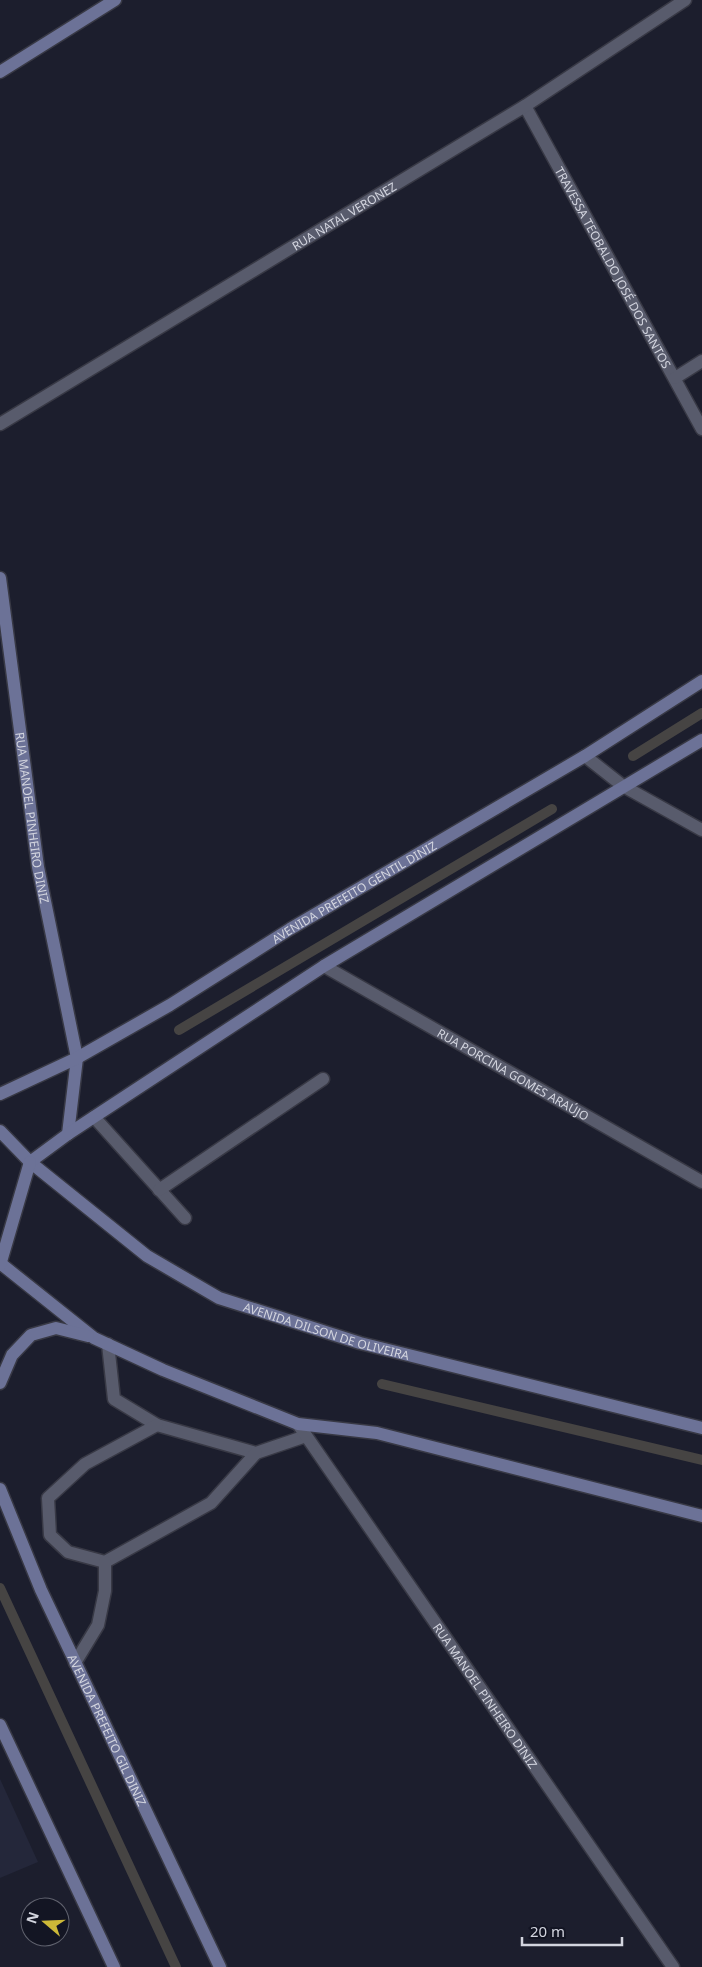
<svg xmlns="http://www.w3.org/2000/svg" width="702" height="1967" font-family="'Noto Sans',sans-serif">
	<rect width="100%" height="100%" fill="#1c1e2d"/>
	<path fill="#24273a" d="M0,1779L38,1862L0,1878Z"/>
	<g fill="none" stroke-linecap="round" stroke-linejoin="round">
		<g stroke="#464443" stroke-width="10">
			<path d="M633,756L702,713"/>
			<path d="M179,1030L552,809"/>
			<path d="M382,1384L702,1460"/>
			<path d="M0,1588L176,1967"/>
		</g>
		<defs>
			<g id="lane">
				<path d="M94,1117L185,1218"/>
				<path d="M159,1190L323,1079"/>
				<path d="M108,1344L114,1399L157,1425L256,1453L306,1436"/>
				<path d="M157,1425L85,1464L48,1498L50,1535L68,1552L105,1562L211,1503L256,1453"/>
				<path d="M75,1663L98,1625L105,1591V1562"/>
			</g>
			<g id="street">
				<path id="s1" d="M525,106L702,429"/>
				<path d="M675,378L702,361"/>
				<path id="s2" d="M0,424L525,106L685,0"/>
				<path d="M585,756L623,786L702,830"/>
				<path id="s3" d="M324,966L702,1182"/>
				<path id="s4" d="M298,1424L673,1967"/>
			</g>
			<g id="secondary">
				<path d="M0,72L115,0"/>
				<path id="s5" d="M0,578L38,867L77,1058L68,1134"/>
				<path id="s6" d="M0,1094L77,1058L170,1005L290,929L585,756L702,681"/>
				<path id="s7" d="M0,1131L30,1162L147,1256L219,1298L360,1343L702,1428"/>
				<path d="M30,1162L68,1134L324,966L702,740"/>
				<path d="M0,1263L94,1338L163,1370L298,1424L377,1433L702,1516"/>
				<path d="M0,1265L30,1162"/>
				<path d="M0,1383L12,1355L31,1335L56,1328L88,1336"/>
				<path id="s8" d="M0,1489L41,1590L220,1967"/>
				<path d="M0,1725L114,1967"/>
			</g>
		</defs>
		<use href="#lane" stroke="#383945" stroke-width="15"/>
		<use href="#street" stroke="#383945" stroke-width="15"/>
		<use href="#secondary" stroke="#383945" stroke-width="15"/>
		<use href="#lane" stroke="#585b6c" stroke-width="12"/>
		<use href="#street" stroke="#585b6c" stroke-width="12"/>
		<use href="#secondary" stroke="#6c7297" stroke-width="12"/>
	</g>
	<g text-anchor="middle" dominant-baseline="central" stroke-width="5" stroke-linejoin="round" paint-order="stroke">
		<g font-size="12" fill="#d3d5df" stroke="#131523">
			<text stroke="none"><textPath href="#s2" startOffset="402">RUA NATAL VERONEZ</textPath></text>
			<text stroke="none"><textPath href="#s1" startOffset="184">TRAVESSA TEOBALDO JOSÉ DOS SANTOS</textPath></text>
			<text stroke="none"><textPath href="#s5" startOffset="242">RUA MANOEL PINHEIRO DINIZ</textPath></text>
			<text stroke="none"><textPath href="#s6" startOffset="408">AVENIDA PREFEITO GENTIL DINIZ</textPath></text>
			<text stroke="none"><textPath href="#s3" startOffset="218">RUA PORCINA GOMES ARAÚJO</textPath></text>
			<text stroke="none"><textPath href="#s7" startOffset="389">AVENIDA DILSON DE OLIVEIRA</textPath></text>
			<text stroke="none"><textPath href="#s4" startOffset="330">RUA MANOEL PINHEIRO DINIZ</textPath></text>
			<text stroke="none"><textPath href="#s8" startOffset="264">AVENIDA PREFEITO GIL DINIZ</textPath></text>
		</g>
	</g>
	<g transform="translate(45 1922) rotate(289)"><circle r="24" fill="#131523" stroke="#60626e"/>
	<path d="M0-4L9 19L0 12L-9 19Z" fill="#cdb938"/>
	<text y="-8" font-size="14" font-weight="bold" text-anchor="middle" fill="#d3d5df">N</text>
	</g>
	<path d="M522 1937v8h100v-8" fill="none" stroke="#d3d5df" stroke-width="2.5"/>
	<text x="530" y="1937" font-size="15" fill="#d3d5df" stroke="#131523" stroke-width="4" paint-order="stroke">20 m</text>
</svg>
